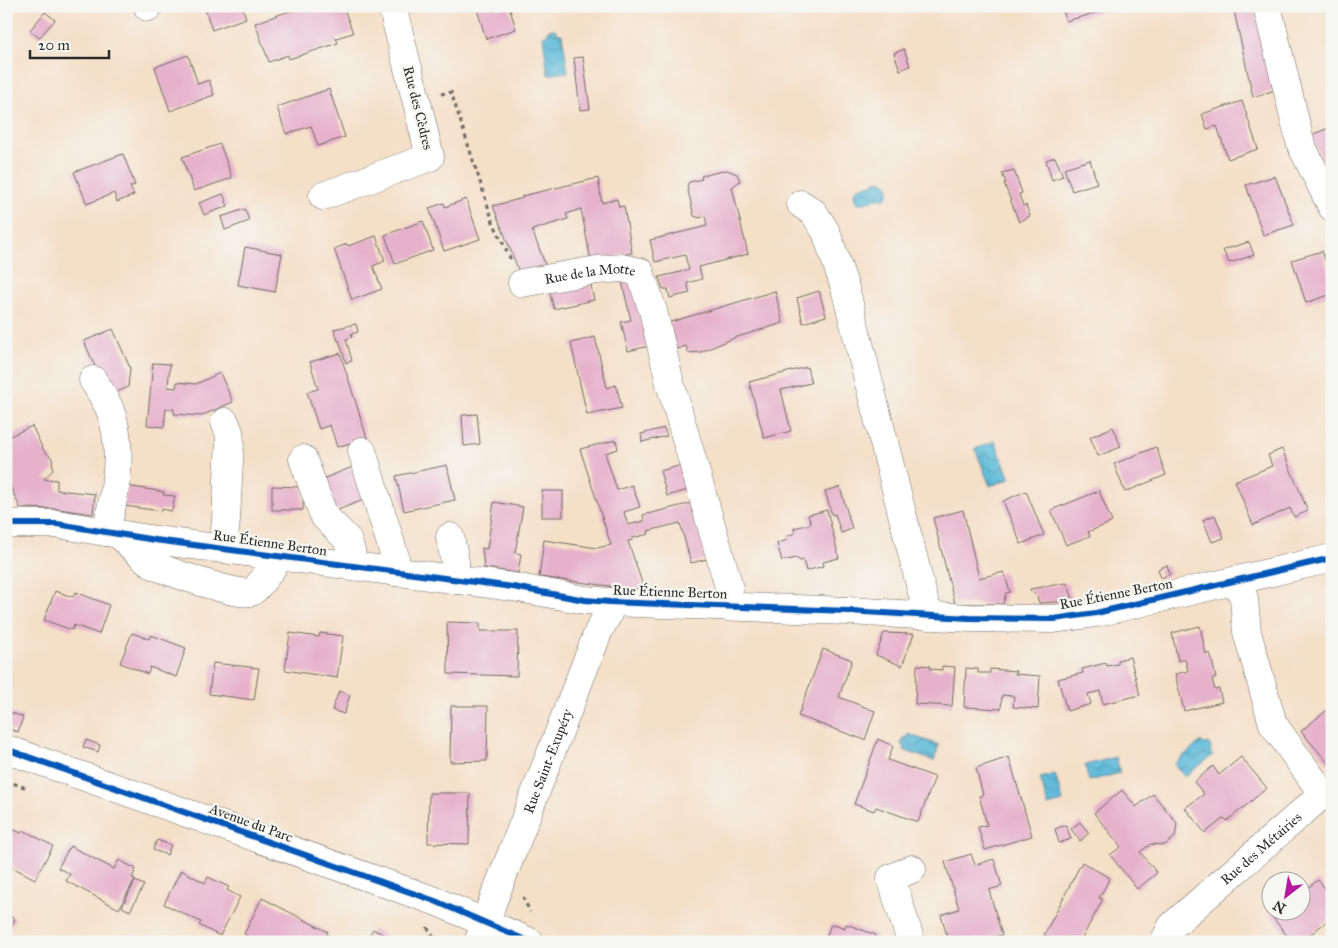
<svg xmlns="http://www.w3.org/2000/svg" width="1338" height="948" font-family="'IM FELL Great Primer',serif">
	<defs>
		<pattern id="water-waves" width="16" height="10" patternUnits="userSpaceOnUse" patternTransform="scale(1.25)"><rect width="16" height="10" fill="#59b8d8"/><path d="M0 5q4-4 8 0t8 0" fill="none" stroke="#4a96af"/></pattern>
	</defs>
	<rect width="100%" height="100%" fill="#f6f6f2"/>
	<filter id="ink" filterUnits="userSpaceOnUse"><feTurbulence type="fractalNoise" baseFrequency=".02" numOctaves="2"/><feDisplacementMap in="SourceGraphic" scale="10" xChannelSelector="R" yChannelSelector="G"/><feConvolveMatrix kernelMatrix="1 2 1 2 8 2 1 2 1" color-interpolation-filters="sRGB"/></filter>
	<filter id="wash" filterUnits="userSpaceOnUse"><feTurbulence type="fractalNoise" baseFrequency=".0096" numOctaves="4" result="noise"/><feDisplacementMap in="SourceGraphic" scale="20" xChannelSelector="R" yChannelSelector="G"/><feGaussianBlur stdDeviation="1.12" result="paint"/><feColorMatrix in="noise" values="0 0 0 0 0 0 0 0 0 0 0 0 0 0 0 0 0 1.4 0 .05"/><feComposite in="paint" operator="in"/></filter>
	<g filter="url(#wash)">
		<rect width="100%" height="100%" fill="#f4dfc7"/>
		<g fill="url(#water-waves)" stroke="#427282">
			<path d="M552,29H555L558,34H562L568,72L548,75L543,36L547,35L548,30Z"/>
			<path d="M881,180L885,182L889,187L888,194L885,198C883,199 880,199 877,199C870,200 860,208 855,199C853,194 855,191 858,188L872,184L876,181Z"/>
			<path d="M995,441L1010,479L990,486L975,449Z"/>
			<path d="M908,734L939,745L934,761L903,750L904,746L901,745L904,737L907,738Z"/>
			<path d="M1201,741L1204,744L1208,743L1210,745L1211,749L1210,752L1213,755L1185,777L1174,764Z"/>
			<path d="M1116,757L1120,773L1089,781L1085,765Z"/>
			<path d="M1055,774L1063,802L1048,806L1040,778Z"/>
		</g>
		<g id="blocks">
			<g fill="#e6b1cb">
				<path d="M204,6H242L246,18L212,30Z"/>
				<path d="M304,6H343L353,33L336,38L338,43L289,59L288,55L269,62L255,23Z"/>
				<path d="M476,6H497L498,9L509,6L516,29L486,39Z"/>
				<path d="M1062,6H1118V7L1066,21Z"/>
				<path d="M1233,6H1254L1275,90L1253,97Z"/>
				<path d="M45,12L55,20L39,38L30,30Z"/>
				<path d="M904,49L910,66L900,70L894,53Z"/>
				<path d="M188,55L198,84L209,80L214,95L170,111L155,67Z"/>
				<path d="M583,57L590,109L580,110L574,58Z"/>
				<path d="M329,89L345,137L318,146L311,126L286,134L277,107Z"/>
				<path d="M1242,101L1258,149L1228,159L1217,126L1207,129L1202,114Z"/>
				<path d="M1329,128L1332,133V180L1311,135Z"/>
				<path d="M220,144L232,178L194,191L182,157Z"/>
				<path d="M123,154L135,185L130,187L134,195L117,202L114,193L87,204L74,172Z"/>
				<path d="M1055,157L1063,176L1052,180L1046,160Z"/>
				<path d="M1090,160L1097,183L1072,191L1064,168Z"/>
				<path d="M727,170L737,174L740,181L732,187L748,254L699,267L702,279L687,283L690,293L670,298L668,289H663L659,277L689,270L685,255L655,262L650,240L707,226L705,216L700,218L694,216L687,186L689,182L702,179L701,176Z"/>
				<path d="M1014,170L1022,193L1019,194L1023,206L1026,205L1030,216L1019,222L1004,183H1006L1002,173Z"/>
				<path d="M1275,176L1294,225L1263,235L1246,185Z"/>
				<path d="M598,178L602,203L617,199L619,207L624,206L632,253L591,261L581,209L566,214L568,219L532,230L547,269L522,279L493,206L523,198L522,196Z"/>
				<path d="M223,194L228,206L204,215L199,203Z"/>
				<path d="M466,199L480,239L444,251L429,208L444,203L445,207Z"/>
				<path d="M245,209L249,221L225,230L221,217Z"/>
				<path d="M423,221L433,250L395,264L385,235Z"/>
				<path d="M376,236L385,261L373,266L382,289L352,300L334,249L347,244L348,246Z"/>
				<path d="M1249,242L1254,255L1229,263L1223,250Z"/>
				<path d="M245,247L282,254L275,292L238,285Z"/>
				<path d="M1322,251L1332,281V294L1306,303L1292,260Z"/>
				<path d="M589,278L594,300L554,309L548,287Z"/>
				<path d="M621,278L639,290L654,345L628,351L621,322L631,320Z"/>
				<path d="M775,291L783,323L734,338L701,352L688,353L686,346L671,351L664,324Z"/>
				<path d="M819,291L826,316L803,323L797,298Z"/>
				<path d="M356,324L358,332L351,334L352,337L346,339L352,361L346,363L339,340L338,341L334,329Z"/>
				<path d="M1332,327V347H1331L1326,328Z"/>
				<path d="M113,329L130,368L128,387L108,396L84,341Z"/>
				<path d="M595,337L607,388L616,385L622,408L587,415L571,343Z"/>
				<path d="M340,353L367,438L337,447L330,425L319,429L307,392L318,389L310,362Z"/>
				<path d="M153,363L170,364L168,387L176,388L177,382L196,384L220,373L233,402L201,416L174,414V409H166L164,427L147,425Z"/>
				<path d="M807,367L811,383L781,390L791,431L764,438L749,382Z"/>
				<path d="M477,414L480,444L464,446L462,415Z"/>
				<path d="M32,426L44,451L52,458L53,470L44,479L57,480V490L95,494L93,514L58,509L20,508L6,476V438Z"/>
				<path d="M1113,427L1121,447L1098,456L1090,437Z"/>
				<path d="M664,428L667,436L642,442L641,434Z"/>
				<path d="M616,440L618,449L605,453L617,490L632,485L640,507L624,512L628,525L644,521L643,515L696,502L711,558L691,563L680,523L648,531L649,534L632,538L633,540L628,541L644,589L625,588L539,577L544,540L597,548L611,545L580,449Z"/>
				<path d="M1156,447L1166,475L1125,492L1114,464Z"/>
				<path d="M1282,449L1308,511L1294,517L1290,508L1253,525L1235,481L1272,466L1268,455Z"/>
				<path d="M686,464L688,490L667,496L660,471Z"/>
				<path d="M358,465L371,497L330,513L317,481Z"/>
				<path d="M447,465L455,500L404,511L396,476Z"/>
				<path d="M127,486L164,492L163,495L175,496L172,511L161,509V511L124,506Z"/>
				<path d="M272,486L303,487V510H272Z"/>
				<path d="M840,487L852,529L841,533L835,514L832,515L825,491Z"/>
				<rect x="542" y="491" width="21" height="26"/>
				<path d="M1026,491L1044,535L1021,544L1003,501Z"/>
				<path d="M1099,491L1112,522L1088,532L1090,536L1066,545L1051,510Z"/>
				<path d="M494,502L523,507L515,553L521,554L518,573L484,568L482,548L487,549Z"/>
				<path d="M827,510L839,558L823,562L824,566L806,571L803,560L800,561L796,558L782,561L777,543L788,540L787,536L795,533L794,528L811,524L808,515Z"/>
				<path d="M963,510L979,578L1004,572L1010,592L1006,593L1003,604H955L933,518Z"/>
				<path d="M1215,515L1224,538L1212,542L1203,520Z"/>
				<path d="M1167,565L1170,574L1161,578L1158,569Z"/>
				<path d="M1067,583L1074,601L1039,603L1037,596L1031,591L1030,589Z"/>
				<path d="M55,591L73,597L76,592L109,605L99,634L74,625L72,630L44,620Z"/>
				<path d="M447,622L480,623V631H518L517,676L448,674Z"/>
				<path d="M1200,626L1206,654L1210,653L1213,665L1216,678L1212,679L1215,690L1219,689L1222,702L1184,711L1175,674L1188,671L1185,659L1178,661L1172,633Z"/>
				<path d="M132,633L149,639L151,635L186,648L176,677L150,667L148,674L120,663Z"/>
				<path d="M290,633L319,637L320,633L343,636L337,678L285,670Z"/>
				<path d="M884,633L914,634L902,666L876,655Z"/>
				<path d="M823,649L852,660L839,697L875,711L865,740L798,716Z"/>
				<path d="M1130,657L1140,695L1103,704L1100,691L1088,694L1091,704L1067,711L1058,679L1083,673L1082,669L1106,663L1107,666L1118,664V660Z"/>
				<path d="M213,663L259,668L254,700L209,694Z"/>
				<path d="M917,665L930,666V669L942,670V666L955,667L952,706L915,704Z"/>
				<path d="M966,668L978,669V673H990V669L1016,671L1015,674L1040,676L1038,709L1013,707L1014,696L1002,695L1001,709L964,707Z"/>
				<path d="M339,691L350,695L344,714L332,710Z"/>
				<path d="M451,706H488L487,761L450,762Z"/>
				<path d="M1332,706V761L1329,764L1301,731Z"/>
				<path d="M6,711L23,717L18,732L6,728Z"/>
				<path d="M878,739L893,746L888,760L935,777L918,822L876,807L874,811L854,804Z"/>
				<path d="M86,740L100,745L98,752L83,747Z"/>
				<path d="M1009,757L1032,836L985,850L978,827L987,825L979,796L983,795L976,768Z"/>
				<path d="M1241,757L1267,788L1227,821L1224,818L1205,833L1185,808L1204,794L1194,782L1213,766L1219,775Z"/>
				<path d="M1122,790L1136,807L1153,794L1177,823L1175,837L1165,845L1151,844L1140,852L1157,873L1137,889L1110,855L1121,847L1094,813Z"/>
				<path d="M429,793H470L469,844L428,843Z"/>
				<path d="M1080,822L1089,833L1080,841L1071,829Z"/>
				<path d="M1066,825L1071,839L1059,843L1055,829Z"/>
				<path d="M6,826L21,833L23,830L53,846L35,879L6,864Z"/>
				<path d="M157,840L171,845L167,855L153,850Z"/>
				<path d="M70,846L114,869L119,860L136,869L132,878L135,879L119,909L66,881L70,874L58,868Z"/>
				<path d="M971,854L975,865L994,859L1002,886L989,890L1002,935L983,940L984,942H949L941,915L959,909L945,862Z"/>
				<path d="M1082,862L1110,878L1099,898L1103,899L1080,942H1056L1044,935Z"/>
				<path d="M181,870L205,883L208,877L229,887L227,890L240,897L220,936L199,925L201,922L164,904Z"/>
				<path d="M1318,880L1332,897V917L1301,942H1292L1270,914L1275,910H1284L1286,912L1288,910H1300V894Z"/>
				<path d="M135,881L144,885L130,911L122,907Z"/>
				<path d="M262,898L328,932L323,942H259L244,934Z"/>
				<path d="M6,914L15,919L6,936Z"/>
				<path d="M834,924L845,928L846,924L876,935L873,942H825L830,926Z"/>
				<path d="M373,929L397,942H366Z"/>
			</g>
		</g>
	</g>
	<g filter="url(#ink)">
		<use href="#blocks" fill-opacity="0" stroke="#716a62" stroke-width="1"/>
		<g fill="none" stroke-linecap="round" stroke-linejoin="round">
			<defs>
				<g id="minor">
					<path d="M1267,6L1301,145L1332,207"/>
					<path d="M148,7V6"/>
					<path d="M323,196L430,157L416,99L392,6"/>
					<path d="M801,204L814,213L826,232L845,288L928,616"/>
					<path id="s1" d="M522,283L597,270L621,268L640,272L653,311L670,383L729,587L728,607"/>
					<path d="M93,380C99,390 106,400 110,410C125,448 115,494 106,532"/>
					<path d="M362,451L395,557V572"/>
					<path d="M303,459L324,516L347,539L351,551L352,567"/>
					<path d="M6,524H57L155,540L513,587L585,600L610,602L848,611L969,618L1054,619L1096,613L1332,558"/>
					<path d="M119,534C130,545 141,557 154,565C167,571 240,597 251,592C258,589 274,564 280,557"/>
					<path d="M450,537L455,562L456,580"/>
					<path d="M223,549L226,520L230,441L229,432L225,422"/>
					<path d="M6,749L435,901L530,942"/>
					<path id="s2" d="M478,942L487,922L491,906L599,630L608,614L610,602"/>
					<path d="M911,942L891,878L912,869"/>
					<path id="s3" d="M1164,942L1172,926L1323,794L1273,724L1247,632L1244,599L1238,581"/>
				</g>
			</defs>
			<use href="#minor" stroke="#716a62" stroke-width="29"/>
			<g stroke="#716a62" stroke-width="3" stroke-dasharray="4 4" stroke-linecap="butt">
				<path d="M441,94L451,92L493,222L511,260"/>
				<path d="M6,781L27,788"/>
				<path d="M523,897L530,912"/>
				<path d="M427,927L437,942"/>
			</g>
			<use href="#minor" stroke="#fff" stroke-width="28"/>
			<defs>
				<g id="cycleway">
					<path d="M6,524H57L155,540L513,587L585,600L610,602L848,611L969,618L1054,619L1096,613L1332,558"/>
					<path d="M6,749L435,901L530,942"/>
				</g>
			</defs>
			<use href="#cycleway" stroke="#f6f6f2" stroke-width="9"/>
			<use href="#cycleway" stroke="#0057b8" stroke-width="6"/>
		</g>
	</g>
	<g text-anchor="middle" dominant-baseline="central" stroke-width="4.5" stroke-linejoin="round" paint-order="stroke">
		<g font-size="14" fill="#2b2b2b" stroke="#f6f6f2">
			<text transform="translate(418 108) rotate(76)">Rue des Cèdres</text>
			<text stroke="none"><textPath href="#s1" startOffset="69">Rue de la Motte</textPath></text>
			<text transform="translate(270 543) rotate(8)">Rue Étienne Berton</text>
			<text transform="translate(670 592) rotate(2)">Rue Étienne Berton</text>
			<text transform="translate(1116 594) rotate(-11)">Rue Étienne Berton</text>
			<text stroke="none"><textPath href="#s2" startOffset="194">Rue Saint-Exupéry</textPath></text>
			<text transform="translate(251 823) rotate(20)">Avenue du Parc</text>
			<text stroke="none"><textPath href="#s3" startOffset="136">Rue des Métairies</textPath></text>
		</g>
	</g>
	<rect width="1338" height="948" fill="none" stroke="#f6f6f2" stroke-width="25"/>
	<g transform="translate(1286 896) rotate(211)"><circle r="24" fill="#f6f6f2" stroke="#a5a5a2"/>
	<path d="M0-4L9 19L0 12L-9 19Z" fill="#b5179e"/>
	<text y="-8" font-size="14" font-weight="bold" text-anchor="middle" fill="#2b2b2b">N</text>
	</g>
	<path d="M30 50v8h79v-8" fill="none" stroke="#2b2b2b" stroke-width="2.5"/>
	<text x="38" y="50" font-size="15" fill="#2b2b2b" stroke="#f6f6f2" stroke-width="4" paint-order="stroke">20 m</text>
</svg>
